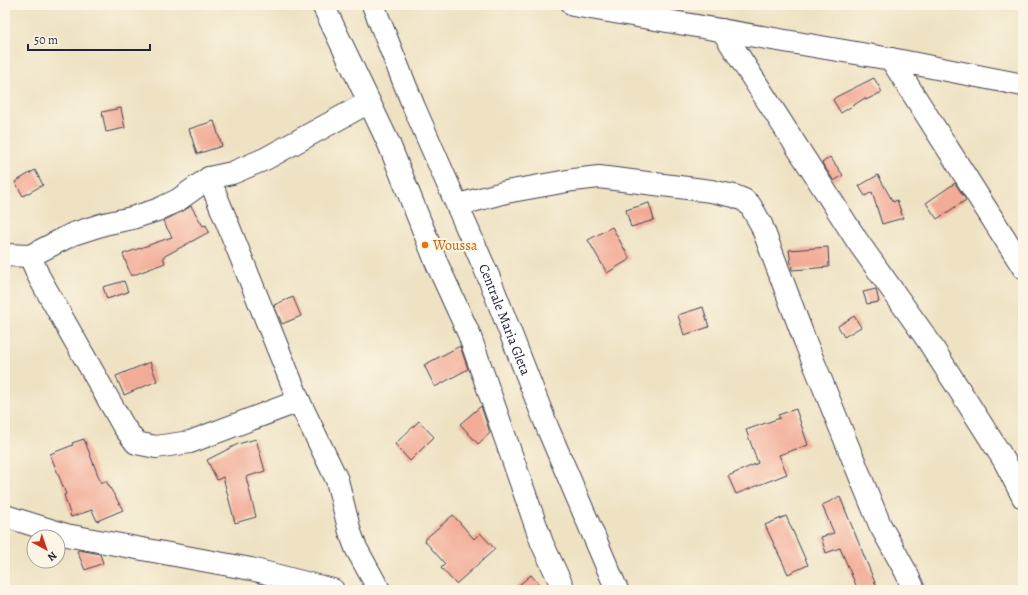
<svg xmlns="http://www.w3.org/2000/svg" width="1028" height="595" font-family="Alegreya,serif">
	<rect width="100%" height="100%" fill="#fcf5e5"/>
	<filter id="ink" filterUnits="userSpaceOnUse"><feTurbulence type="fractalNoise" baseFrequency=".025" numOctaves="2"/><feDisplacementMap in="SourceGraphic" scale="8" xChannelSelector="R" yChannelSelector="G"/><feConvolveMatrix kernelMatrix="1 2 1 2 8 2 1 2 1" color-interpolation-filters="sRGB"/></filter>
	<filter id="wash" filterUnits="userSpaceOnUse"><feTurbulence type="fractalNoise" baseFrequency=".012" numOctaves="4" result="noise"/><feDisplacementMap in="SourceGraphic" scale="16" xChannelSelector="R" yChannelSelector="G"/><feGaussianBlur stdDeviation="0.9" result="paint"/><feColorMatrix in="noise" values="0 0 0 0 0 0 0 0 0 0 0 0 0 0 0 0 0 1.4 0 .05"/><feComposite in="paint" operator="in"/></filter>
	<g filter="url(#wash)">
		<rect width="100%" height="100%" fill="#eee2c3"/>
		<g id="blocks">
			<g fill="#f2ab96">
				<path d="M874,78L882,92L866,100L865,98L841,113L833,100L836,97Z"/>
				<path d="M121,108L125,128L106,132L102,112Z"/>
				<path d="M214,121L222,146L197,154L189,129Z"/>
				<path d="M830,157L843,175L834,181L822,163Z"/>
				<path d="M35,170L43,185L23,196L15,182Z"/>
				<path d="M878,175L893,202L897,200L903,218L882,224L872,192L865,196L859,186Z"/>
				<path d="M955,183L966,200L937,219L926,203Z"/>
				<path d="M649,203L654,220L631,227L626,210Z"/>
				<path d="M191,206L203,226L206,225L209,232L163,257L165,263L131,276L123,254L172,237L163,221L183,211Z"/>
				<path d="M612,227L630,259L607,273L588,240Z"/>
				<path d="M828,247L829,267L792,270L789,250Z"/>
				<path d="M124,281L128,292L107,299L103,287Z"/>
				<path d="M876,289L879,302L867,304L863,292Z"/>
				<path d="M293,297L301,316L282,324L274,305Z"/>
				<path d="M703,307L709,327L684,335L678,315Z"/>
				<path d="M854,316L861,327L844,337L838,326Z"/>
				<path d="M460,346L468,369L435,387L424,365Z"/>
				<path d="M150,362L157,381L124,395L116,376Z"/>
				<path d="M481,406L490,433L478,444L460,424Z"/>
				<path d="M796,409L808,445L779,455L787,474L736,494L728,476L758,463L746,430L780,418L778,415Z"/>
				<path d="M419,421L434,437L410,461L395,444Z"/>
				<path d="M84,439L101,483L106,481L123,510L97,521L92,510L71,517L64,495L66,494L50,454L73,445L72,443Z"/>
				<path d="M256,439L265,471L246,477L256,517L235,523L223,477L217,480L207,460L238,444Z"/>
				<path d="M840,497L878,590H858L840,548L826,553L821,537L834,533L822,505Z"/>
				<path d="M453,515L474,539L480,533L495,549L456,584L441,568L445,564L424,540Z"/>
				<path d="M786,516L808,565L788,574L765,525Z"/>
				<path d="M79,550L100,554L103,563L85,570L77,551Z"/>
				<path d="M531,575L544,590H513Z"/>
			</g>
		</g>
	</g>
	<g filter="url(#ink)">
		<use href="#blocks" fill-opacity="0" stroke="#413f4f" stroke-width="1"/>
		<g fill="none" stroke-linecap="round" stroke-linejoin="round">
			<defs>
				<g id="minor">
					<path d="M323,5L389,144L437,264L469,334L542,543L564,590"/>
					<path id="s1" d="M373,5L414,107L489,278L548,429L617,590"/>
					<path d="M573,5L891,59L1023,85"/>
					<path d="M722,30L858,242L927,339L1004,460L1023,497"/>
					<path d="M891,59L1023,267"/>
					<path d="M209,178L299,401L337,480L350,532L356,548L379,590"/>
					<path d="M458,205L506,192L573,180L599,177L711,191L734,196L744,200L750,205L761,224L805,341L880,525L906,572L914,590"/>
					<path d="M5,255L30,256"/>
					<path d="M299,401L190,442L156,447L136,443L124,427L39,277L30,256L73,234L104,224L132,218L157,210L178,200L209,178L232,173L265,159L369,102"/>
					<path d="M5,516L66,535L251,569L333,590"/>
				</g>
			</defs>
			<use href="#minor" stroke="#413f4f" stroke-width="24"/>
			<use href="#minor" stroke="#fff" stroke-width="22"/>
		</g>
	</g>
	<circle fill="#e8710a" stroke="#fcf5e5" stroke-width="1.5" cx="425" cy="245" r="4"/>
	<g text-anchor="middle" dominant-baseline="central" stroke-width="4" stroke-linejoin="round" paint-order="stroke">
		<g font-size="14" fill="#c56008" stroke="#fcf5e5" text-anchor="start">
			<text x="433" y="245">Woussa</text>
		</g>
		<g font-size="14" fill="#22223b" stroke="#fcf5e5">
			<text stroke="none"><textPath href="#s1" startOffset="341">Centrale Maria Gleta</textPath></text>
		</g>
	</g>
	<rect width="1028" height="595" fill="none" stroke="#fcf5e5" stroke-width="20"/>
	<g transform="translate(46 549) rotate(140)"><circle r="19" fill="#fcf5e5" stroke="#a5a1a1"/>
	<path d="M0-3L7 15L0 10L-7 15Z" fill="#c8321e"/>
	<text y="-6" font-size="11" font-weight="bold" text-anchor="middle" fill="#22223b">N</text>
	</g>
	<path d="M28 44v6h122v-6" fill="none" stroke="#22223b" stroke-width="2"/>
	<text x="34" y="44" font-size="12" fill="#22223b" stroke="#fcf5e5" stroke-width="3" paint-order="stroke">50 m</text>
</svg>
